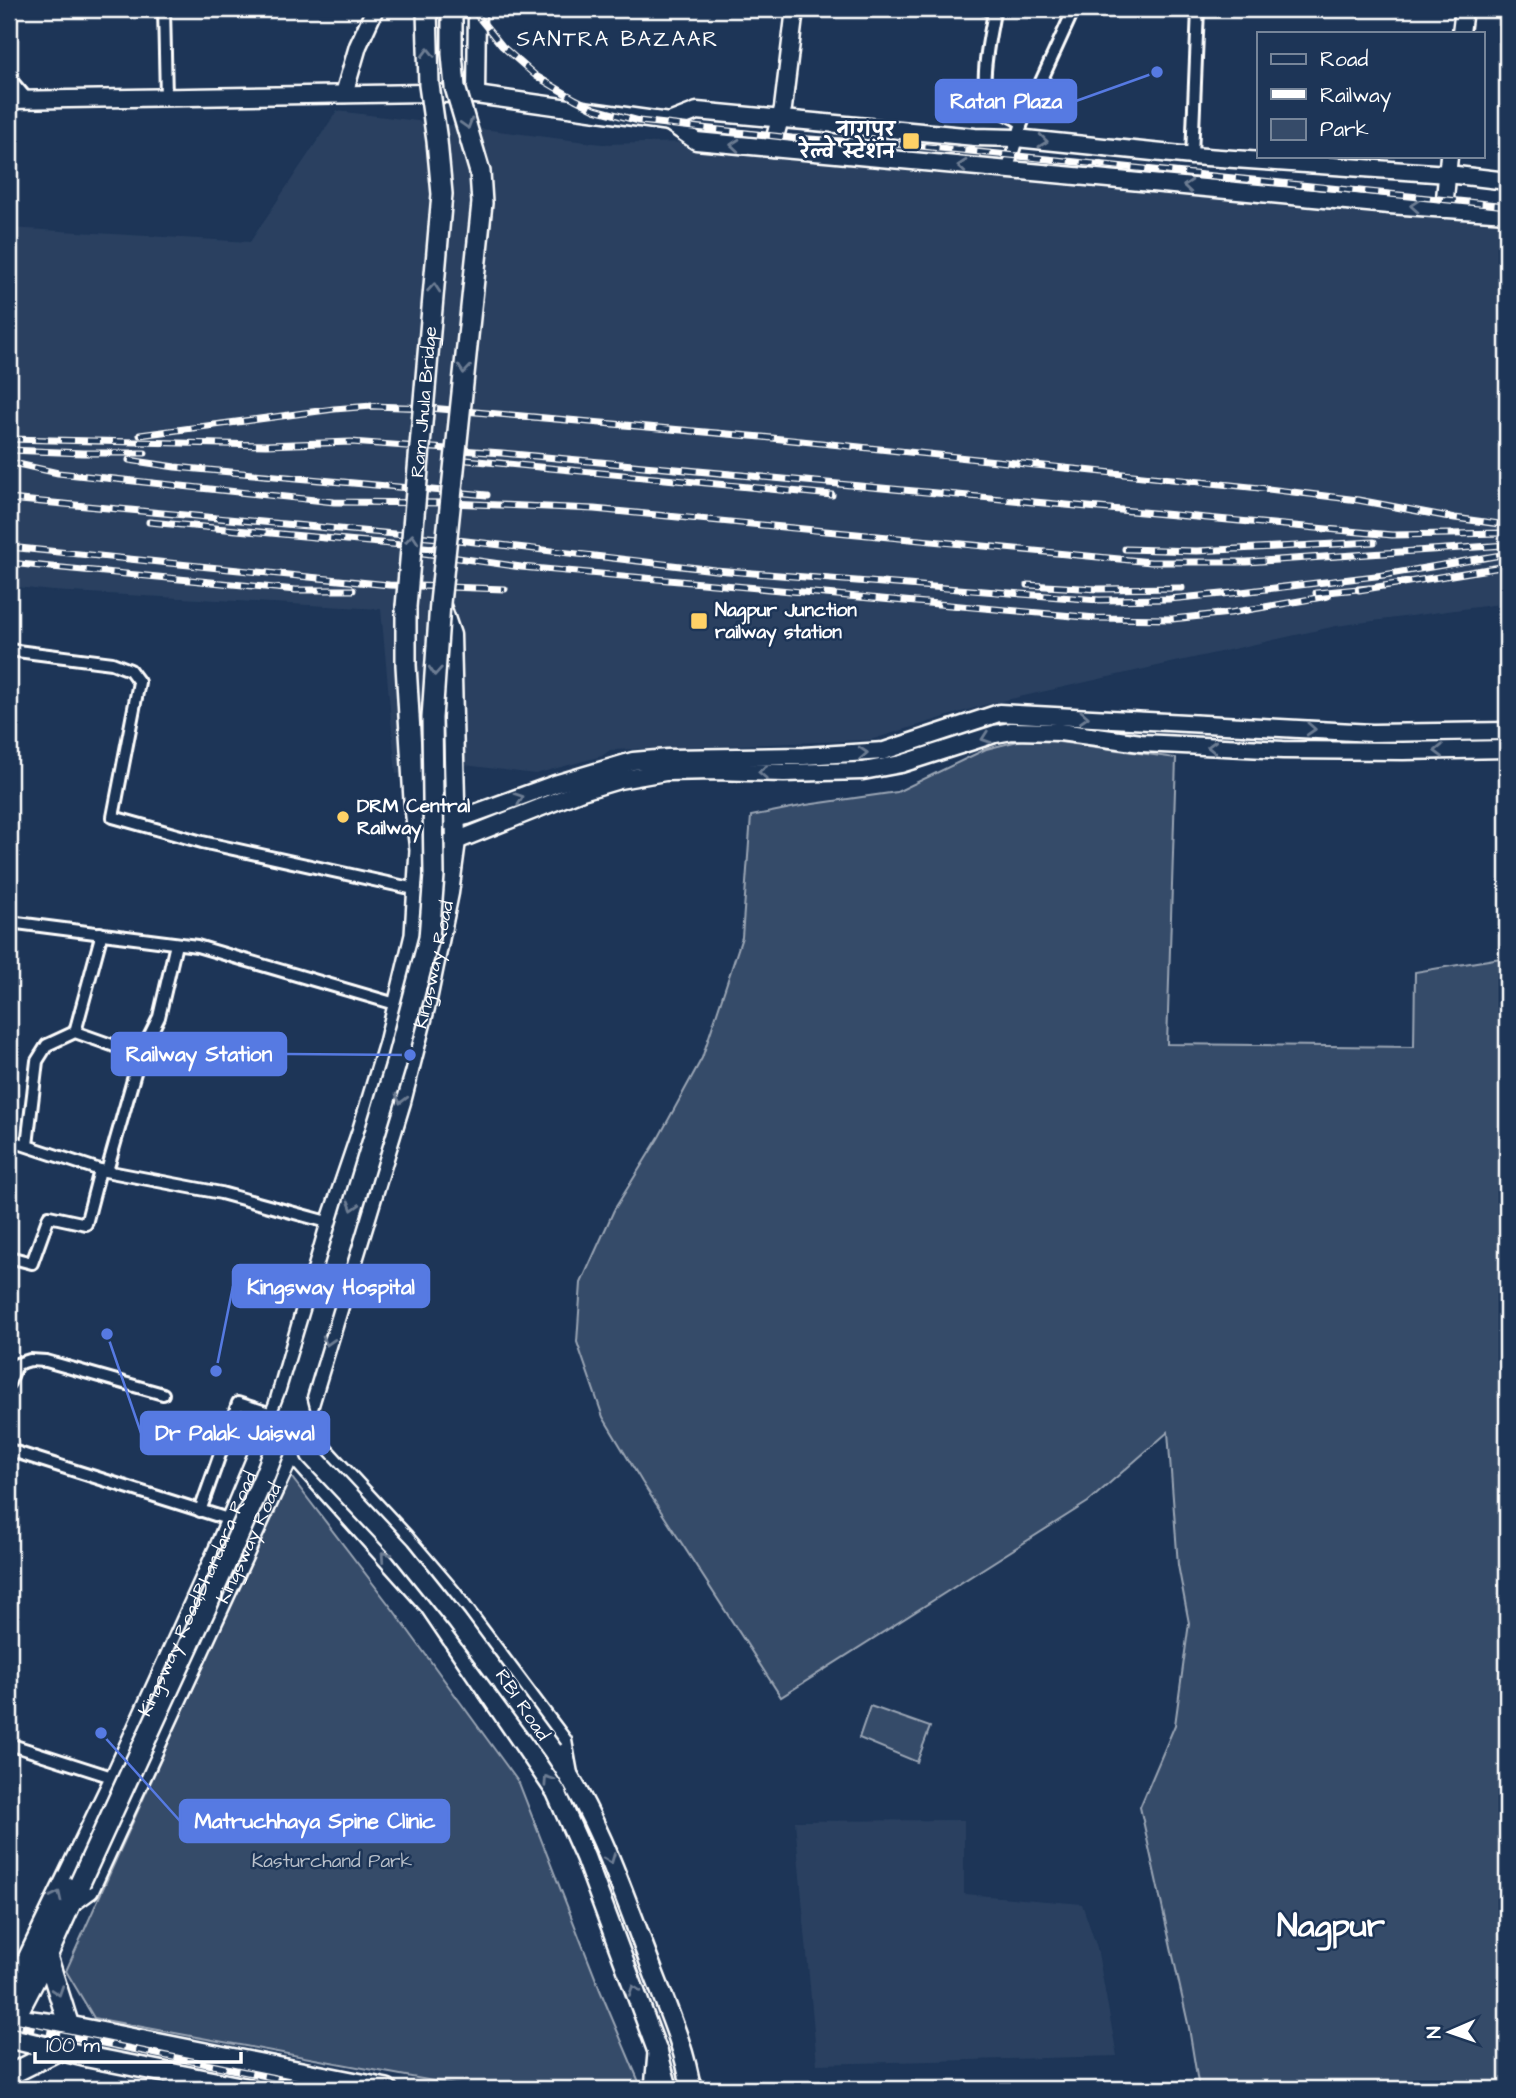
<svg xmlns="http://www.w3.org/2000/svg" width="1516" height="2098" font-family="'Architects Daughter','Playpen Sans Deva',sans-serif">
	<rect width="100%" height="100%" fill="#1d3557"/>
	<filter id="ink" filterUnits="userSpaceOnUse"><feTurbulence type="fractalNoise" baseFrequency=".0143" numOctaves="2"/><feDisplacementMap in="SourceGraphic" scale="14" xChannelSelector="R" yChannelSelector="G"/><feConvolveMatrix kernelMatrix="1 2 1 2 8 2 1 2 1" color-interpolation-filters="sRGB"/></filter>
	<g filter="url(#ink)">
		<g fill="#2a4161">
			<path d="M337,111L602,144L734,141L1165,191L1507,221V603L1336,626L984,705L870,740L610,750L602,756L535,774L457,764L396,774L381,609L52,591L9,586V228L250,242Z"/>
			<path d="M964,1820V1894L1082,1904L1097,1948L1117,2056L817,2064L795,1821Z"/>
		</g>
		<g fill="#364b69" stroke="#9aa5b4" stroke-width="2">
			<path d="M1030,738L1176,758L1167,1044L1414,1047L1415,972L1507,957V2089H1199L1189,2028L1140,1807L1175,1725L1189,1623L1178,1565L1168,1432L1088,1502L781,1697L642,1482L603,1417L577,1342L581,1283L614,1210L659,1137L702,1058L742,937L751,816L806,805L897,792L986,749Z"/>
			<path d="M289,1474L394,1611L519,1783L600,1990L642,2089H476L94,2018L66,1971Z"/>
			<path d="M870,1706L930,1727L917,1762L859,1738Z"/>
		</g>
		<g fill="none" stroke-linecap="round" stroke-linejoin="round">
			<defs>
				<g id="street">
					<path d="M164,9L166,97"/>
					<path d="M986,9L994,12C991,30 978,86 989,101C995,110 1013,117 1022,123"/>
					<path d="M9,78L27,99"/>
					<path d="M1192,156L1198,9"/>
					<path d="M1007,171L1022,123L1074,9"/>
					<path d="M9,650L112,663L130,670L139,682L113,817L202,842L419,890"/>
					<path d="M9,922L197,946L399,1005"/>
					<path d="M75,1032L100,940V933"/>
					<path d="M9,1140L100,1170L221,1193L331,1223"/>
					<path d="M27,1145L37,1061L47,1045L75,1032L140,1055"/>
					<path d="M107,1171L140,1055L159,1017L176,944"/>
					<path d="M9,1257L32,1263L49,1216L86,1224L100,1170"/>
					<path d="M9,1383L17,1364L30,1360L46,1361L163,1394"/>
					<path d="M9,1450L231,1520"/>
					<path d="M200,1511L238,1403L275,1415"/>
					<path d="M9,1744L115,1778"/>
				</g>
				<g id="secondary">
					<path d="M1461,33L1464,9"/>
					<path d="M344,94L358,46L375,9"/>
					<path d="M476,95L477,9"/>
					<path d="M9,100L426,93L476,95L669,122L697,111L975,137L1016,138L1192,156L1448,174L1507,181"/>
					<path d="M669,122L696,141L1389,205L1507,213"/>
					<path d="M772,148L783,108L795,9"/>
					<path d="M1444,209L1449,156"/>
					<path d="M424,826L467,816L555,784L633,761L668,758L804,756L884,751L999,713L1372,733L1507,731"/>
					<path d="M423,849L456,841L582,791L619,780L665,772L715,771L784,773L863,771L901,764L995,734L1012,731L1060,732L1141,743L1283,750L1403,751L1507,749"/>
					<path d="M304,1429L405,1538L452,1593L563,1741L569,1774"/>
				</g>
				<g id="primary">
					<path d="M285,1444L429,1605L556,1792L585,1857L658,2053L668,2089"/>
					<path d="M553,1751C598,1816 623,1892 651,1966C666,2006 685,2047 691,2089"/>
					<path id="s1" d="M71,1903L89,1890L302,1428L401,1102L427,1000L449,893L456,841L451,635L440,603"/>
				</g>
				<g id="highway">
					<path d="M47,1956L69,2026"/>
					<path id="s2" d="M9,1998L115,1778L219,1549L279,1405L331,1223L363,1129L389,1043L415,935L420,850L414,800L406,665V607"/>
					<path d="M9,2018L69,2026L387,2089"/>
					<path d="M9,2029L47,1956L80,1883"/>
					<path d="M9,2038L88,2057L250,2089"/>
					<path d="M9,2075L59,2050"/>
					<path d="M690,2083L694,2089"/>
					<path d="M655,2089L658,2053"/>
				</g>
			</defs>
			<use href="#street" stroke="#fff" stroke-width="16"/>
			<use href="#secondary" stroke="#fff" stroke-width="21"/>
			<use href="#primary" stroke="#fff" stroke-width="23"/>
			<use href="#highway" stroke="#fff" stroke-width="24"/>
			<use href="#street" stroke="#1d3557" stroke-width="10"/>
			<use href="#secondary" stroke="#1d3557" stroke-width="16"/>
			<use href="#primary" stroke="#1d3557" stroke-width="18"/>
			<use href="#highway" stroke="#1d3557" stroke-width="19"/>
			<defs>
				<g id="rail">
					<path d="M472,9L502,46L536,76L575,99L595,109L639,121L792,138L910,145L1507,206"/>
					<path d="M140,435L334,409L372,406L430,408L762,437L1260,488L1358,500L1455,518L1507,525"/>
					<path d="M9,439L266,445L351,442L502,453L1392,535L1507,533"/>
					<path d="M9,450L83,453H145"/>
					<path d="M129,460L175,467L487,495"/>
					<path d="M467,460L832,495"/>
					<path d="M9,462L58,473L334,502L449,503L594,509L1151,562H1247L1507,545"/>
					<path d="M9,499L449,539L715,570L1099,600L1169,599L1233,593L1384,575L1507,554"/>
					<path d="M149,522L434,548"/>
					<path d="M9,547L389,585L505,589"/>
					<path d="M1125,549L1197,551L1374,542"/>
					<path d="M423,553L521,567L1096,618L1172,619L1230,613L1328,596"/>
					<path d="M9,563L296,590H353"/>
					<path d="M1028,585L1098,589L1182,588"/>
					<path d="M1359,590L1507,566"/>
					<path d="M1316,593L1369,588"/>
					<path d="M9,2024L330,2089"/>
				</g>
			</defs>
			<use href="#rail" stroke="#fff" stroke-width="7"/>
			<use href="#rail" stroke="#1d3557" stroke-width="4.5" stroke-dasharray="13" stroke-linecap="butt"/>
			<defs>
				<path id="primary-bridge" d="M296,1395L311,1455L401,1551L457,1621L553,1751"/>
				<g id="highway-bridge">
					<path id="s3" d="M406,607L442,194L437,141L429,85L427,9"/>
					<path d="M80,1883L206,1608L264,1477L296,1395L395,1067L429,938L434,875L432,718L440,603L482,203L480,172L455,87L452,54V9"/>
				</g>
			</defs>
			<use href="#primary-bridge" stroke="#fff" stroke-width="23" stroke-linecap="butt"/>
			<use href="#highway-bridge" stroke="#fff" stroke-width="24" stroke-linecap="butt"/>
			<use href="#primary-bridge" stroke="#1d3557" stroke-width="18"/>
			<use href="#highway-bridge" stroke="#1d3557" stroke-width="19"/>
		</g>
		<defs><path id="oneway-chevron" d="M-2-3.5L2.5 0L-2 3.5" fill="none" stroke-width="1.6" stroke-linecap="round" stroke-linejoin="round" transform="scale(1.75)"/></defs>
		<g stroke="#6c7c92">
			<use href="#oneway-chevron" transform="translate(428 53) rotate(-91)"/>
			<use href="#oneway-chevron" transform="translate(467 124) rotate(73)"/>
			<use href="#oneway-chevron" transform="translate(1043 141) rotate(6)"/>
			<use href="#oneway-chevron" transform="translate(735 145) rotate(-175)"/>
			<use href="#oneway-chevron" transform="translate(962 166) rotate(-175)"/>
			<use href="#oneway-chevron" transform="translate(1188 186) rotate(-175)"/>
			<use href="#oneway-chevron" transform="translate(1415 206) rotate(-176)"/>
			<use href="#oneway-chevron" transform="translate(434 288) rotate(-85)"/>
			<use href="#oneway-chevron" transform="translate(464 369) rotate(96)"/>
			<use href="#oneway-chevron" transform="translate(412 539) rotate(-85)"/>
			<use href="#oneway-chevron" transform="translate(435 671) rotate(94)"/>
			<use href="#oneway-chevron" transform="translate(1084 717) rotate(3)"/>
			<use href="#oneway-chevron" transform="translate(1311 729) rotate(3)"/>
			<use href="#oneway-chevron" transform="translate(986 738) rotate(161)"/>
			<use href="#oneway-chevron" transform="translate(1212 747) rotate(-178)"/>
			<use href="#oneway-chevron" transform="translate(1439 751) rotate(179)"/>
			<use href="#oneway-chevron" transform="translate(863 753) rotate(-3)"/>
			<use href="#oneway-chevron" transform="translate(763 772) rotate(-178)"/>
			<use href="#oneway-chevron" transform="translate(519 798) rotate(-20)"/>
			<use href="#oneway-chevron" transform="translate(401 1099) rotate(105)"/>
			<use href="#oneway-chevron" transform="translate(353 1206) rotate(107)"/>
			<use href="#oneway-chevron" transform="translate(328 1341) rotate(107)"/>
			<use href="#oneway-chevron" transform="translate(385 1556) rotate(-132)"/>
			<use href="#oneway-chevron" transform="translate(548 1780) rotate(-124)"/>
			<use href="#oneway-chevron" transform="translate(610 1859) rotate(69)"/>
			<use href="#oneway-chevron" transform="translate(57 1896) rotate(-64)"/>
			<use href="#oneway-chevron" transform="translate(634 1990) rotate(-110)"/>
			<use href="#oneway-chevron" transform="translate(58 1991) rotate(72)"/>
		</g>
	</g>
	<g fill="#ffd166" stroke="#1d3557" stroke-width="2.5">
		<rect x="902" y="132" width="18" height="18" rx="3.5"/>
		<rect x="690" y="612" width="18" height="18" rx="3.5"/>
		<circle cx="343" cy="817" r="7"/>
	</g>
	<g text-anchor="middle" dominant-baseline="central" stroke-width="5" stroke-linejoin="round" paint-order="stroke">
		<g font-size="19" font-weight="bold" fill="#fff" stroke="#1d3557" text-anchor="start">
			<text x="895" y="130" text-anchor="end">नागपुर<tspan x="895" dy="22">रेल्वे स्टेशन</tspan></text>
			<text x="715" y="610">Nagpur Junction<tspan x="715" dy="22">railway station</tspan></text>
			<text x="357" y="806">DRM Central<tspan x="357" dy="22">Railway</tspan></text>
		</g>
		<g font-size="19" fill="#fff" stroke="#1d3557">
			<text stroke="none"><textPath href="#s3" startOffset="206">Ram Jhula Bridge</textPath></text>
			<text stroke="none"><textPath href="#s1" startOffset="1013">Kingsway Road</textPath></text>
			<text stroke="none"><textPath href="#s1" startOffset="404">Kingsway Road</textPath></text>
			<text stroke="none"><textPath href="#s2" startOffset="446">Kingsway Road;Bhandara Road</textPath></text>
			<text transform="translate(522 1705) rotate(56)">RBI Road</text>
		</g>
		<g font-size="19" fill="#b9c0ca" stroke="#1d3557">
			<text x="332" y="1861">Kasturchand Park</text>
		</g>
		<g font-size="21" letter-spacing="2" fill="#fff" stroke="#1d3557">
			<text x="618" y="39">SANTRA BAZAAR</text>
		</g>
		<g font-size="33" font-weight="bold" fill="#fff" stroke="#1d3557">
			<text x="1331" y="1926">Nagpur</text>
		</g>
	</g>
	<path fill="none" stroke="#567ae2" stroke-width="2.5" d="M1157 72L1076 101M410 1055L286 1054M216 1371L233 1286M107 1334L141 1433M101 1733L180 1821"/>
	<g fill="#567ae2" stroke="#1d3557" stroke-width="2.5">
		<circle cx="1157" cy="72" r="7"/>
		<circle cx="410" cy="1055" r="7"/>
		<circle cx="216" cy="1371" r="7"/>
		<circle cx="107" cy="1334" r="7"/>
		<circle cx="101" cy="1733" r="7"/>
	</g>
	<g fill="#567ae2" stroke="#567ae2" stroke-width="2.5">
		<rect x="936" y="80" width="140" height="42" rx="7"/>
		<rect x="112" y="1033" width="174" height="42" rx="7"/>
		<rect x="233" y="1265" width="196" height="42" rx="7"/>
		<rect x="141" y="1412" width="188" height="42" rx="7"/>
		<rect x="180" y="1800" width="269" height="42" rx="7"/>
	</g>
	<g font-size="21" text-anchor="middle" font-weight="bold" fill="#fff">
		<text x="1006" y="108">Ratan Plaza</text>
		<text x="199" y="1061">Railway Station</text>
		<text x="331" y="1294">Kingsway Hospital</text>
		<text x="235" y="1440">Dr Palak Jaiswal</text>
		<text x="315" y="1828">Matruchhaya Spine Clinic</text>
	</g>
	<rect width="1516" height="2098" fill="none" stroke="#1d3557" stroke-width="35"/>
	<rect x="18" y="18" width="1481" height="2063" fill="none" stroke="#fff" stroke-width="2.5" filter="url(#ink)"/>
	<rect x="1257" y="32" width="228" height="126" fill="#1d3557" stroke="#77869a" stroke-width="2"/>
	<rect x="1271" y="54" width="35" height="10" fill="#1d3557" stroke="#77869a" stroke-width="2"/>
	<text x="1320" y="66" font-size="21" fill="#ffffff">Road</text>
	<rect x="1271" y="89" width="35" height="10" fill="#ffffff" stroke="#77869a" stroke-width="2"/>
	<text x="1320" y="102" font-size="21" fill="#ffffff">Railway</text>
	<rect x="1271" y="119" width="35" height="21" fill="#364b69" stroke="#77869a" stroke-width="2"/>
	<text x="1320" y="136" font-size="21" fill="#ffffff">Park</text>
	<g transform="translate(1450 2032) rotate(268)" stroke="#1d3557" stroke-width="5" paint-order="stroke">
	<path d="M0-5L12 26L0 18L-12 26Z" fill="#ffffff"/>
	<text y="-10" font-size="19" font-weight="bold" text-anchor="middle" fill="#ffffff">N</text>
	</g>
	<path d="M35 2052v10h206v-10" fill="none" stroke="#ffffff" stroke-width="3.5"/>
	<text x="46" y="2052" font-size="21" fill="#ffffff" stroke="#1d3557" stroke-width="5" paint-order="stroke">100 m</text>
</svg>
